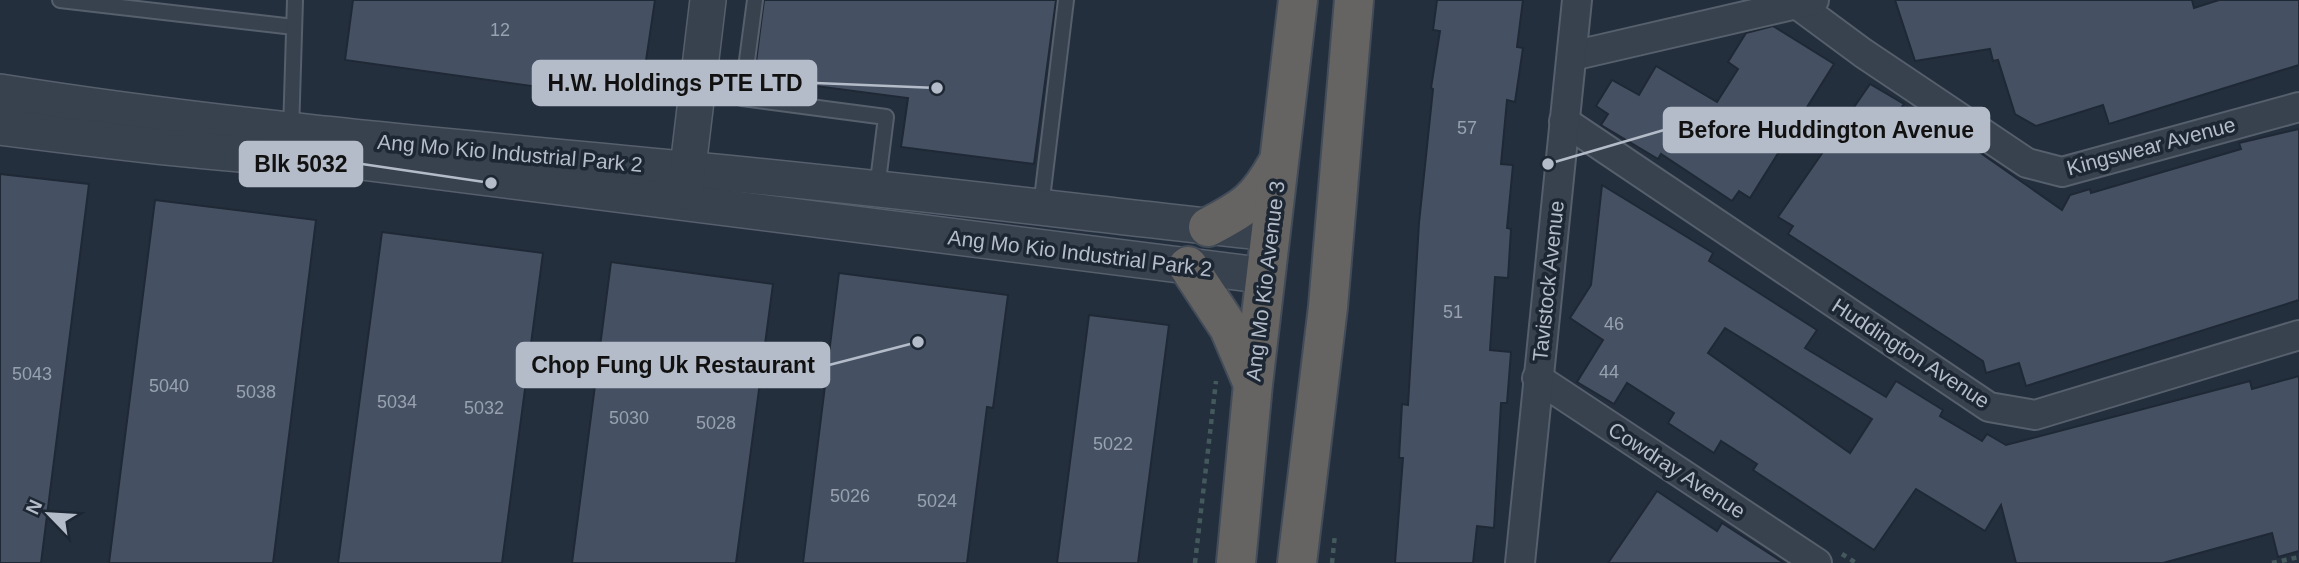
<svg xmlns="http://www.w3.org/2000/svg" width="2299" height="563" font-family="Helvetica,sans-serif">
	<rect width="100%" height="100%" fill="#242f3e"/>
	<g fill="#455162" stroke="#1f2835" stroke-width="2" fill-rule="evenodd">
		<path d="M353,0H655L640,101L345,60Z"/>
		<path d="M764,0H1056L1034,164L901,147L908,98L754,78Z"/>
		<path d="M1437,0H1523L1517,47L1523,48L1515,102L1507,100L1501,164L1513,165L1507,228L1511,229L1508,278L1495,277L1490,350L1511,352L1507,403H1501L1494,528L1477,526L1473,563H1395L1403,458H1399L1402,404L1408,405L1419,223L1433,89L1431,88L1440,31L1433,30Z"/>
		<path d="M1895,0H2192L2194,8L2219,0H2299V65L2109,124L2103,105L2036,126L2015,114L1998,60L1993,61L1990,49L1915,61Z"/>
		<path d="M1773,26L1834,64L1750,198L1739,191L1732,201L1661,154L1658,159L1601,125L1608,114L1596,106L1612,80L1639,95L1656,66L1717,102L1738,69L1728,62L1746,33Z"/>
		<path d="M1870,84L1904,104L1900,109L1957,148L1962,140L2062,210L2070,195L2090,189L2091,193L2241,149L2239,143L2299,129V300L2026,386L2019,363L1986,373L1983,361L1788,234L1793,226L1778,217Z"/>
		<path d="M0,174L89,184L41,563H0Z"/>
		<path d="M1602,185L1713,253L1709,261L1817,330L1805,348L1886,397L1896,381L1943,410L1940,416L1982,441L1987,434L2006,445L2250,381L2252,389L2299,376V551L2278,557L2272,533L2163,563H2016L2001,505L1985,531L1916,489L1874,550L1753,470L1757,464L1721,441L1714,453L1668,423L1674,413L1627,383L1614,404L1577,382L1603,340L1570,318L1591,285ZM1725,328L1872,419L1850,453L1708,353Z"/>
		<path d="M155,200L316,220L273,563H109Z"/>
		<path d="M382,232L543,253L502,563H338Z"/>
		<path d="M611,262L773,284L736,563H572Z"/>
		<path d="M839,273L1008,295L993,408L987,407L967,563H803Z"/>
		<path d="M1089,315L1169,325L1138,563H1057Z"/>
		<path d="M1657,491L1717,531L1722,523L1784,563H1608Z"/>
	</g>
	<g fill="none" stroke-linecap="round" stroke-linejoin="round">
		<defs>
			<g id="service">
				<path d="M60,0L294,27"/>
				<path d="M755,0L742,98L886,117L877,189"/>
				<path d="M291,132L295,0"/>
				<path d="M1041,207L1066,0"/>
			</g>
			<g id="minor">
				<path d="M1798,5L1863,53L2027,163L2062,172L2299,107"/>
				<path d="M1572,56L1814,0"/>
				<path d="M1564,121L1989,407L2035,415L2299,335"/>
				<path d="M1537,378L1817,563"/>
				<path d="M1520,563L1577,0"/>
			</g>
			<g id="tertiary">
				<path d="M0,92C226,128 455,147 683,169C879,187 1074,212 1270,233"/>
				<path d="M0,127C118,142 236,157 354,161L1267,276"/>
				<path d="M685,192L708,0"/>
			</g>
			<g id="trunk">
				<path d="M1208,227C1245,208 1257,200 1277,164"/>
				<path d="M1188,266L1229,328L1252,382"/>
				<path d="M1236,563L1253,384L1298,0"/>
				<path d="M1297,563L1328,307L1354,0"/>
			</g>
		</defs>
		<use href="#service" stroke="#565f6c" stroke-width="18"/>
		<use href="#minor" stroke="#565f6c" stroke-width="32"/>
		<use href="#tertiary" stroke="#565f6c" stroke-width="38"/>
		<use href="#trunk" stroke="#434c59" stroke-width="42"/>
		<g stroke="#44595c" stroke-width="4.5" stroke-dasharray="5 5" stroke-linecap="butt">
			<path d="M1842,554L1856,563"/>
			<path d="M1195,563L1216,381"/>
			<path d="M1332,563L1335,534"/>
			<path d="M2272,563L2299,557"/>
		</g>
		<use href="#service" stroke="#38414e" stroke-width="14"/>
		<use href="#minor" stroke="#38414e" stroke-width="28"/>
		<use href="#tertiary" stroke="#38414e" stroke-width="35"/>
		<use href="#trunk" stroke="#656462" stroke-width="38"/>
	</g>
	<g text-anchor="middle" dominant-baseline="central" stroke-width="7" stroke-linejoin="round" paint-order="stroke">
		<g font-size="18" fill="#98a1af">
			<text x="500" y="30">12</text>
			<text x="1467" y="128">57</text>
			<text x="1453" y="312">51</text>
			<text x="1614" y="324">46</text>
			<text x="1609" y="372">44</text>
			<text x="32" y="374">5043</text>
			<text x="169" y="386">5040</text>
			<text x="256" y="392">5038</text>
			<text x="397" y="402">5034</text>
			<text x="484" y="408">5032</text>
			<text x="629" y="418">5030</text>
			<text x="716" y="423">5028</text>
			<text x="1113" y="444">5022</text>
			<text x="850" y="496">5026</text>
			<text x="937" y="501">5024</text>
		</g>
		<g font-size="21" fill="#b4bcc9" stroke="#1d2633">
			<text transform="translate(2151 146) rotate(-15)">Kingswear Avenue</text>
			<text transform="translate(510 153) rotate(5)">Ang Mo Kio Industrial Park 2</text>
			<text transform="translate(1080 253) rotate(7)">Ang Mo Kio Industrial Park 2</text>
			<text transform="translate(1265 281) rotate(-83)">Ang Mo Kio Avenue 3</text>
			<text transform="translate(1548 281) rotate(-84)">Tavistock Avenue</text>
			<text transform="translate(1911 353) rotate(33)">Huddington Avenue</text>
			<text transform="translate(1677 470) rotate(33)">Cowdray Avenue</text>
		</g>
	</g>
	<path fill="none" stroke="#b4bcc9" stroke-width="2.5" d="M937 88L816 83M1548 164L1664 130M491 183L362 164M918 342L829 365"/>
	<g fill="#b4bcc9" stroke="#1d2633" stroke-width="2.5">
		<circle cx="937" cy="88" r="7"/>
		<circle cx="1548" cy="164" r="7"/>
		<circle cx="491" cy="183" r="7"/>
		<circle cx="918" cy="342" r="7"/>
	</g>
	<g fill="#b4bcc9" stroke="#b4bcc9" stroke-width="2.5">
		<rect x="533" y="61" width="283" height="44" rx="7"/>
		<rect x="1664" y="108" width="325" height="44" rx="7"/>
		<rect x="240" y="142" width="122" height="44" rx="7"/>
		<rect x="517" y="343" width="312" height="44" rx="7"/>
	</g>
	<g font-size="23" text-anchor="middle" font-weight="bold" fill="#111">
		<text x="675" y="91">H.W. Holdings PTE LTD</text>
		<text x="1826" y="138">Before Huddington Avenue</text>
		<text x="301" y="172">Blk 5032</text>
		<text x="673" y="373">Chop Fung Uk Restaurant</text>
	</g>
	<g transform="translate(49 514) rotate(295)" stroke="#1d2633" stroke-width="5" paint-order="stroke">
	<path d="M0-5L12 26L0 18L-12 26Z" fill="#b4bcc9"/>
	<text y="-10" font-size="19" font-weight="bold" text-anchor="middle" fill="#b4bcc9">N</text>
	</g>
</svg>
